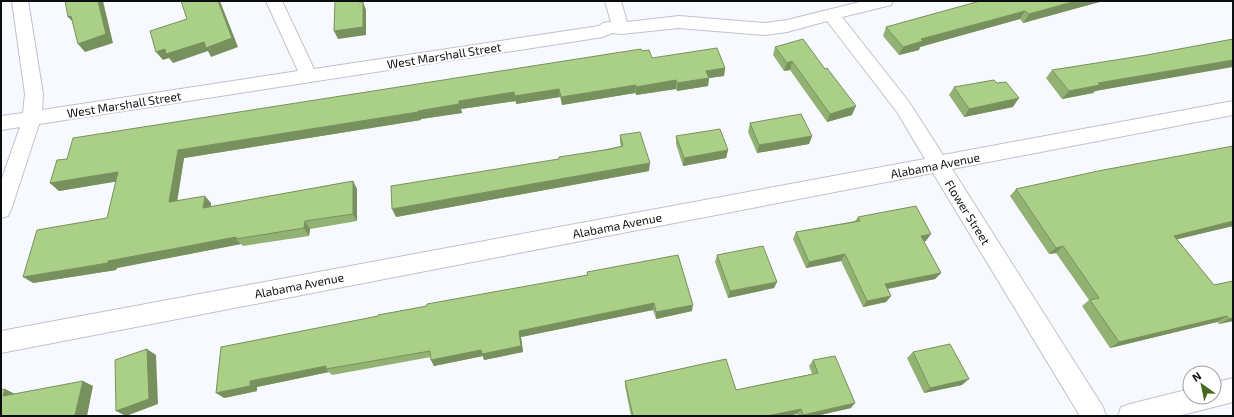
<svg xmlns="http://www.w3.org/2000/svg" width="1234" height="417" font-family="'Exo 2',sans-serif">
	<rect width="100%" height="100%" fill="#f7f9ff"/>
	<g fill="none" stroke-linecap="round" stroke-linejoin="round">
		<defs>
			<g id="minor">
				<path d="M12,1H28L43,94L42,110L298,71L266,1H282L314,69L599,26L603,23L611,22L605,1H621L627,22L679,16L765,23L787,20L864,1H893L891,5L842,17L909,102L943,155L1233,101V115L952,169L1103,407L1106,416H1080L933,173L1,353V331L925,159L897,112L827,21L787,32L765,35L679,28L621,34L612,33L603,37L39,124L11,210L8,216L1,218V181L20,127L1,130V116L23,113L25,94Z"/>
				<path d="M1233,378V402L1178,416H1118L1121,407L1130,404L1190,389V397H1214V383Z"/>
			</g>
		</defs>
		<use href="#minor" stroke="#bfc2cb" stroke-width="2"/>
		<use href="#minor" fill="#fff" fill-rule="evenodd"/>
	</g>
	<g fill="#92b274">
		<path d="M1103,1L1023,23L1020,19L920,47L919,50L899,55L883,36L886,27Z"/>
		<path d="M775,47L825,69L852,115L827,122L790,70L784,71L773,55Z"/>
		<path d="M642,51L652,58L725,68L724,76L709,78L708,86L677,91L676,89L636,95L635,93L562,105L560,97L516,104V101L461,109L462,113L421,119V120L184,158L177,200L211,203V207L353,181L357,189V221L310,229L309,236L243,246L241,244L117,268L116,270L33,283L107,218L116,181L59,191L50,183Z"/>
		<path d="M1052,70L1156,80L1095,91L1093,93L1062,99L1046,78Z"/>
		<path d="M997,83L1013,107L964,117L949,95L954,87Z"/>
		<path d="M750,123L812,136L809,144L757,153L748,132Z"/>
		<path d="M620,135L649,171L396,217L559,159L621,146L620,143Z"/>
		<path d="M676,136L728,150L726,158L683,166L676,144Z"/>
		<path d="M1016,189L1233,226L1177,239L1214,285L1233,281V321L1219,324L1217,322L1110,348L1082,306L1089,300L1056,253L1049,254L1010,196Z"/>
		<path d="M858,217L926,241L923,242L941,273L935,279L888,289L891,296L886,302L863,307L841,261L806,268L793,239L796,232L855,221Z"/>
		<path d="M717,255L774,288L728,298L715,262Z"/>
		<path d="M587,275L692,311L656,319L653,310L521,337L523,352L484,360L483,356L434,366L431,360V357L332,375L329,372L257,387V391L224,398L378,316Z"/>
		<path d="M913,352L962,385L924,393L907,358Z"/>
		<path d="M813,360L851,408L816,416H798L797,414L787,416H631L625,386V381L736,390L812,374L809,366Z"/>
	</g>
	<g fill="#77915e">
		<path d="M98,1H103L113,43L85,52L78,44Z"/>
		<path d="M218,1H220L238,47L211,57L208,51L173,63L169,58L163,60L156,52Z"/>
		<path d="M1076,1H1103L1023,23L1029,14Z"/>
		<path d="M363,2L366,10V35L338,39L334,31Z"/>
		<path d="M1025,11L1020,19L920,47L919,50L899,55L903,47L921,39Z"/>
		<path d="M71,16L76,25L68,17Z"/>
		<path d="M1233,60V67L1095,91L1093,93L1062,99L1069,91L1098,83Z"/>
		<path d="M792,61L790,70L784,71L787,63Z"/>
		<path d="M725,68L724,76L709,78L708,86L677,91V83L706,71Z"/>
		<path d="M676,80V89L636,95V87Z"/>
		<path d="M636,85L635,93L562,105L561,97Z"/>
		<path d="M559,89L560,97L516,104L515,96Z"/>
		<path d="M514,92L516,101L461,109L462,113L421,119V120L184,158L176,209L169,202L178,150L418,111L459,101Z"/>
		<path d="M1019,98L1013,107L964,117L969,109Z"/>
		<path d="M856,106L852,115L827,122L830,114Z"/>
		<path d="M812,136L809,144L757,153L759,145Z"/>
		<path d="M728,150L726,158L683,166L684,158Z"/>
		<path d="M650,163L649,171L396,217L392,209Z"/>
		<path d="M118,172L126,180L59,191L50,183Z"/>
		<path d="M353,181L357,189V221L353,214Z"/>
		<path d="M205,196L211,203L210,216L203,208Z"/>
		<path d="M305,221L310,229L309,236L304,228Z"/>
		<path d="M1233,221V226L1166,242L1174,236Z"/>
		<path d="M931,234L926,241L916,243L921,236Z"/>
		<path d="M236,237V239L241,244L117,268L116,270L33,283L23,277Z"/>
		<path d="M1063,246L1056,253L1049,254L1056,248Z"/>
		<path d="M845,254L841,261L806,268L809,262Z"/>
		<path d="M941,273L935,279L881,290L885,284Z"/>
		<path d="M777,282L774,288L728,298L730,291Z"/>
		<path d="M891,296L886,302L863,307L867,301Z"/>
		<path d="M654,303L653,310L521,337L523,352L484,360L483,356L434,366L431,360L519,331Z"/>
		<path d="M693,305L692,311L656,319V312Z"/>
		<path d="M1227,316L1217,322L1110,348L1119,342Z"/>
		<path d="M1233,318V321L1219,324L1229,319Z"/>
		<path d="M147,349L156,355L158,404L126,416L116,411Z"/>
		<path d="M326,366V369L329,372L257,387V391L224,398L216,393L250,381Z"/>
		<path d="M969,379L962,385L924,393L930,388Z"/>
		<path d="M83,381L93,386L87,416H71Z"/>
		<path d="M5,389L17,395L3,396Z"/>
		<path d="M855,403L851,408L816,416H802L803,415Z"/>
		<path d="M801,409L797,414L787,416H767Z"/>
	</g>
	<g fill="#aacf87" stroke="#77915e">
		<path d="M65,1H98L106,34L78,44L71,16L68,17Z"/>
		<path d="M181,1H218L232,38L206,48L204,42L166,54L165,49L156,52L150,31L187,19Z"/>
		<path d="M335,1H358L359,2H363V27L334,31Z"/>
		<path d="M980,1H1076L1029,14L1025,11L921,39L923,41L903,47L886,27Z"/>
		<path d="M803,39L825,69L827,68L856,106L830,114L792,61L787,63L775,47Z"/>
		<path d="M1233,39V60L1098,83L1100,85L1069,91L1052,70L1147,55Z"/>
		<path d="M717,48L725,68L706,71L709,78L677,83L676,80L636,87V85L561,97L559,89L515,96L514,92L459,101V104L418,111V112L178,150L169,202L205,196L203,208L353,181V214L305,221L304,228L236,239V237L108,261V263L23,277L37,230L107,218L118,172L50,183L57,160L67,159L73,138L641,49L642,51L649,50L652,58Z"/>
		<path d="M994,80L997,83L1006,82L1019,98L969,109L954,87Z"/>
		<path d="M801,114L812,136L759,145L750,123Z"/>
		<path d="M720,129L728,150L684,158L676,136Z"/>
		<path d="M640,132L650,163L392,209L391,186L559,159V157L611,149L623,146L620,135Z"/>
		<path d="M1233,146V221L1174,236L1214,285L1233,281V318L1229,319L1227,316L1119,342L1090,300L1099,298L1063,246L1056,248L1016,189L1098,171Z"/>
		<path d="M916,206L931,234L921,236L941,273L885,284L891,296L867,301L845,254L809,262L796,232L860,221L858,217Z"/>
		<path d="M763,246L777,282L730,291L717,255Z"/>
		<path d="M678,255L693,305L656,312L654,303L519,331L521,346L482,354L481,350L431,360L430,351L326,369V366L250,381V386L216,393L221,347L378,316V315L427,306V304L588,275L587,272Z"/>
		<path d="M950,344L969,379L930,388L913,352Z"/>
		<path d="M147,349L149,399L116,411L115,360Z"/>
		<path d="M835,356L855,403L803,415L801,409L767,416H633L625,381L726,359L736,390L818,373L813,360Z"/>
		<path d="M83,381L75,415L71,416H1V390L5,389L3,396Z"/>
	</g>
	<g text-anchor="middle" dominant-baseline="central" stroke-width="4" stroke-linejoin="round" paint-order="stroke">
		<g font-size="12" fill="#0c0d10" stroke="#fff">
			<text transform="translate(444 55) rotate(-9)">West Marshall Street</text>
			<text transform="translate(124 104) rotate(-9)">West Marshall Street</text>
			<text transform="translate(935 165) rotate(-11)">Alabama Avenue</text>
			<text transform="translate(968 212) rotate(58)">Flower Street</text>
			<text transform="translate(617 225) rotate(-11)">Alabama Avenue</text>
			<text transform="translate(299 285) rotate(-11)">Alabama Avenue</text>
		</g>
	</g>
	<rect width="1234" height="417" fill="none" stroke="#0c0d10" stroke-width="4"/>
	<g transform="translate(1202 385) rotate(327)"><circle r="19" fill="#ffffff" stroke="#9e9e9f"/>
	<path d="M0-3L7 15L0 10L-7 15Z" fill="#46671e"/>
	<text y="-6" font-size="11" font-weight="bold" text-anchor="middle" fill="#0c0d10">N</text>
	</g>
</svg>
